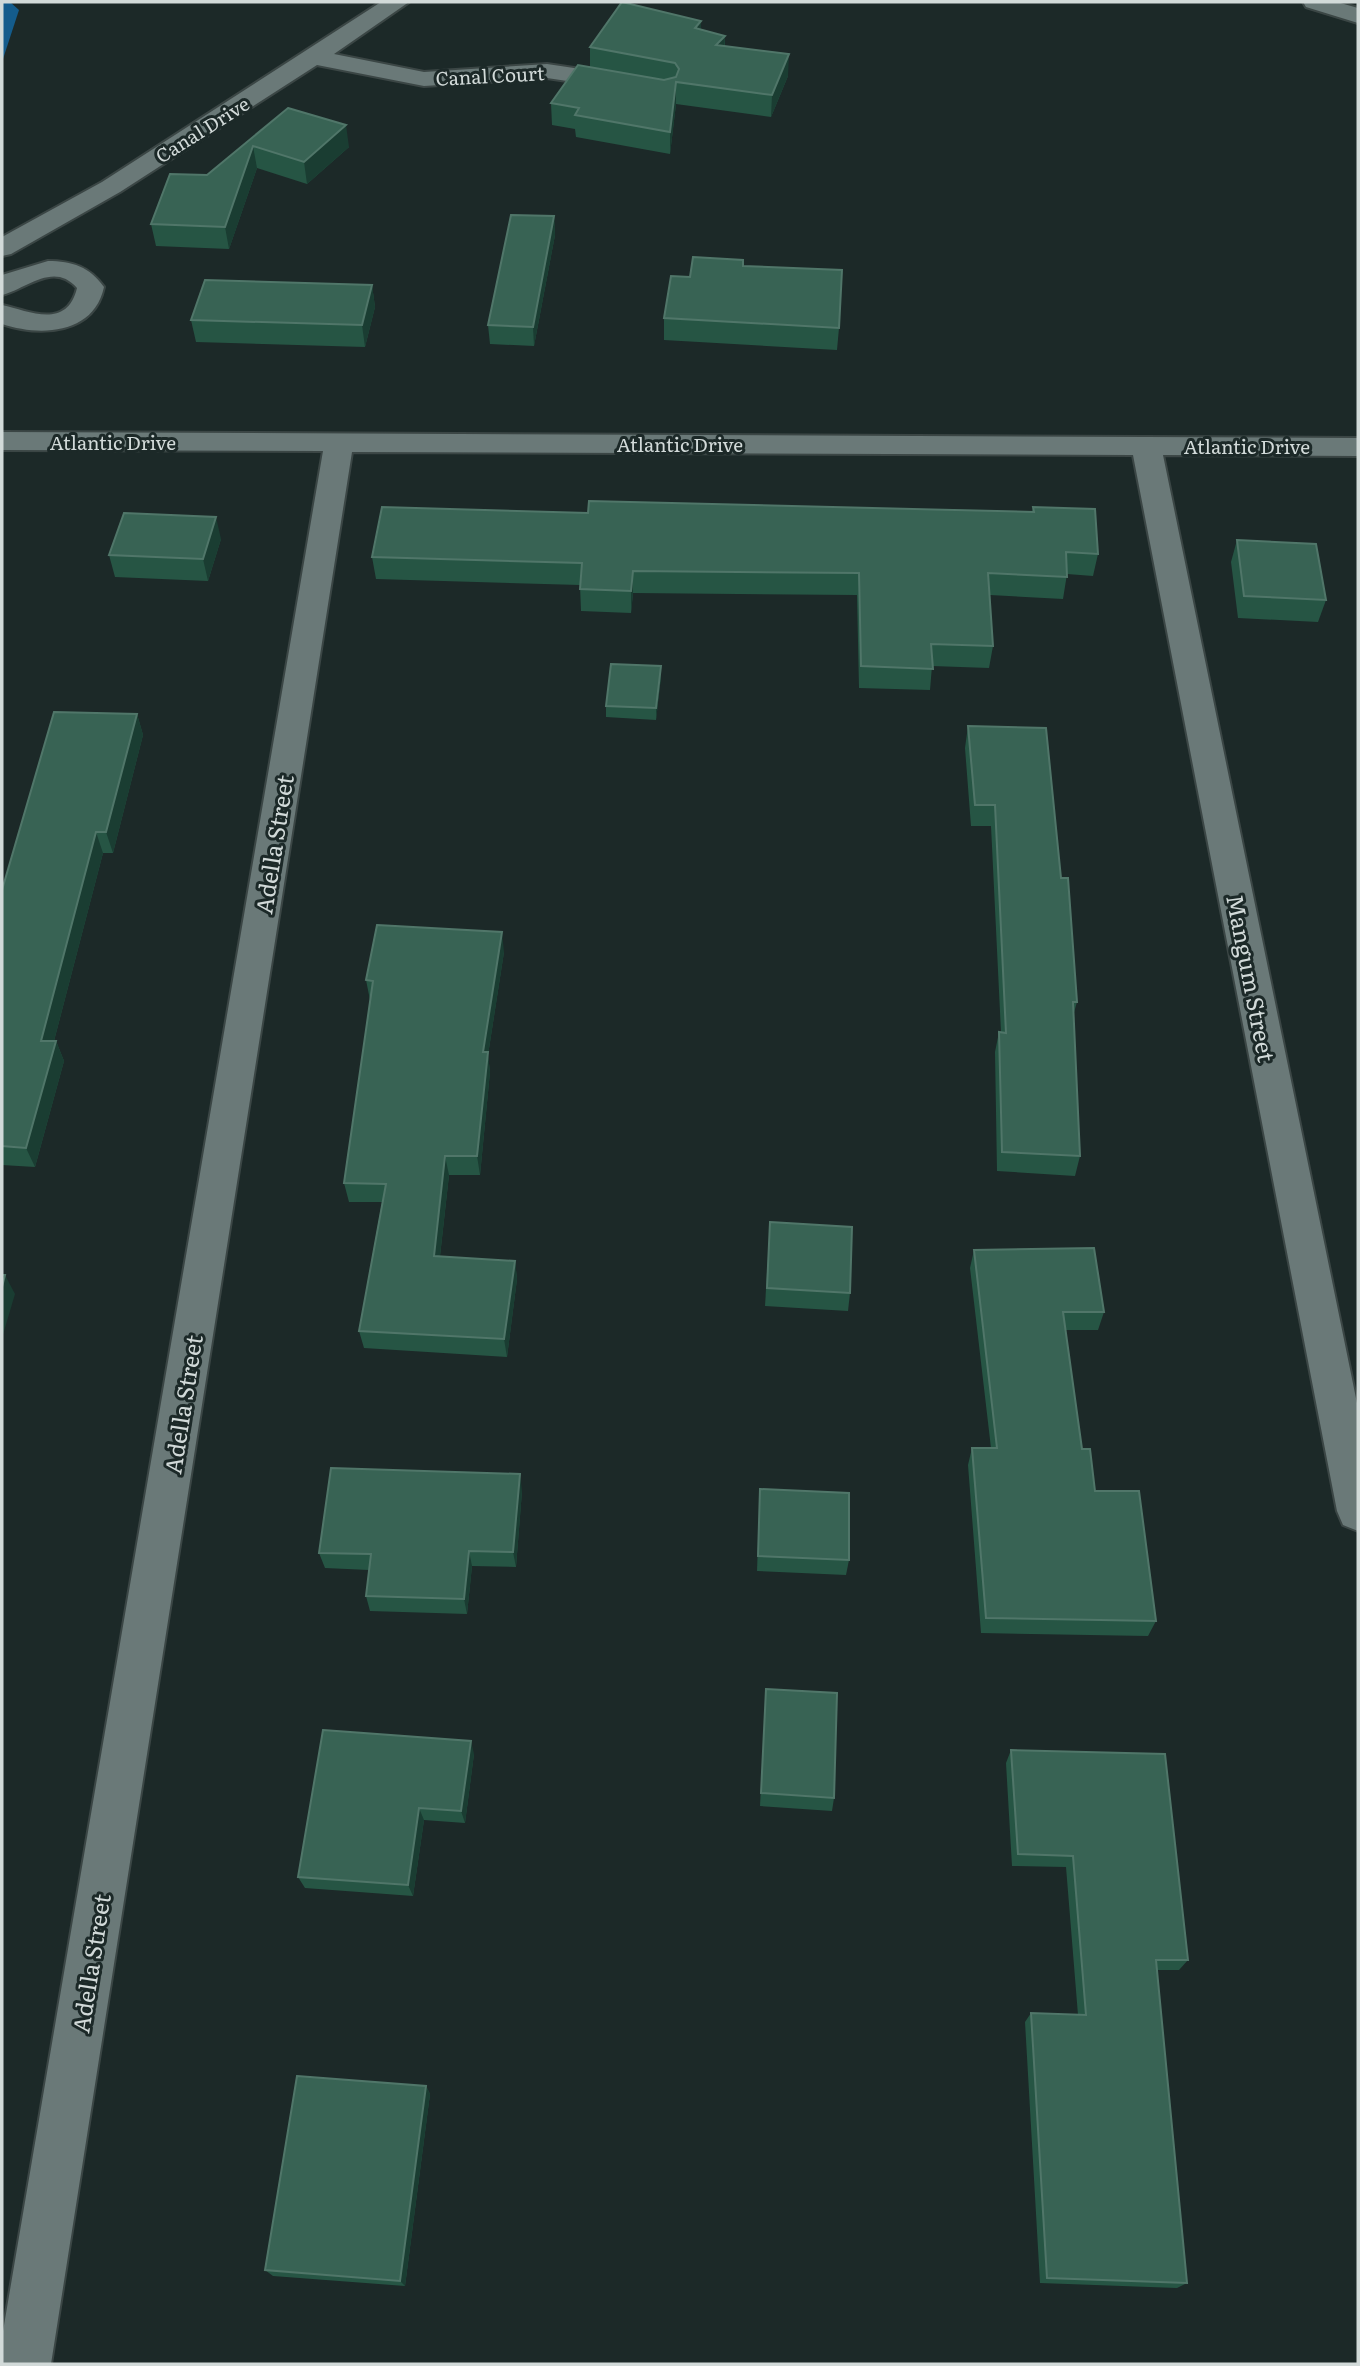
<svg xmlns="http://www.w3.org/2000/svg" width="1360" height="2366" font-family="Literata,serif">
	<rect width="100%" height="100%" fill="#1c2928"/>
	<path fill="#145c8c" d="M2,2H10L19,10L2,62Z"/>
	<g fill="none" stroke-linecap="round" stroke-linejoin="round">
		<defs>
			<g id="minor">
				<path d="M381,2H409L334,54L424,72L547,64L621,75L630,77L633,82L630,87L621,89L547,78L424,86L317,65L120,192L11,254L2,256V237L102,182Z"/>
				<path d="M1303,2H1337L1358,8V23L1306,7Z"/>
				<path d="M48,261C72,261 90,267 104,287C94,334 41,337 2,324V305C29,311 67,330 77,288C54,261 26,289 2,295V275Z"/>
				<path d="M2,432L1358,438V456L1163,455L1358,1408V1531L1343,1525L1337,1511L1133,455L352,452L51,2364H2V2337L323,451L2,450Z"/>
			</g>
		</defs>
		<use href="#minor" stroke="#3b4645" stroke-width="4"/>
		<use href="#minor" fill="#6a7978" fill-rule="evenodd"/>
	</g>
	<g fill="#265544">
		<path d="M701,21V30L725,36V46L788,76L771,117L676,104L670,154L576,137L575,129L552,125L551,103L590,67V47Z"/>
		<path d="M288,108L349,147L307,184L257,168L229,249L156,246L151,224Z"/>
		<path d="M554,216L555,235L534,346L490,344L488,325Z"/>
		<path d="M743,266L839,328L837,350L664,340V318L690,277Z"/>
		<path d="M372,285L375,307L365,347L196,342L191,320Z"/>
		<path d="M1033,507L1098,554L1093,576L1067,574L1063,599L990,595L993,646L989,668L932,666L930,690L859,688L857,595L633,593L631,613L581,611L580,585L376,579L372,557L588,513L1032,512Z"/>
		<path d="M221,539L208,581L115,577L109,555Z"/>
		<path d="M1237,540L1326,600L1318,622L1238,618L1231,562Z"/>
		<path d="M661,666V677L656,720L606,717V706Z"/>
		<path d="M137,714L143,735L113,853H103L54,1041H56L64,1061L35,1167L2,1165V890Z"/>
		<path d="M968,726L1061,878L1077,1002L1073,1016L1080,1156L1075,1176L997,1171L995,1052L999,1032H1001L991,826H971L965,748Z"/>
		<path d="M504,952L488,1055L490,1072L480,1175H449L440,1256L515,1261L517,1279L507,1357L364,1348L359,1331L382,1202H349L344,1183L370,1000L366,980Z"/>
		<path d="M770,1222L850,1293L848,1311L765,1306Z"/>
		<path d="M974,1250L1104,1312L1098,1330H1065L1082,1449L1095,1491L1156,1621L1148,1636L981,1633L968,1465L972,1448H991L970,1268Z"/>
		<path d="M760,1489L849,1560L846,1575L757,1571Z"/>
		<path d="M522,1491L516,1567L472,1566L467,1614L370,1611L366,1596L369,1570L325,1568L319,1553Z"/>
		<path d="M766,1689L834,1798L832,1811L760,1806Z"/>
		<path d="M1011,1750L1188,1960L1179,1970H1157L1187,2283L1177,2288L1040,2283L1025,2022L1031,2013L1078,2015L1066,1867L1012,1866L1006,1763Z"/>
		<path d="M474,1754L465,1823L424,1820L413,1896L305,1888L298,1877Z"/>
		<path d="M426,2086L430,2094L405,2286L273,2276L265,2270Z"/>
	</g>
	<g fill="#1a3d32">
		<path d="M701,21V43L695,28Z"/>
		<path d="M725,36L724,58L716,45Z"/>
		<path d="M789,54L788,76L771,117L772,95Z"/>
		<path d="M676,82V104L670,154V132Z"/>
		<path d="M346,125L349,147L307,184L304,162Z"/>
		<path d="M253,146L257,168L229,249L225,227Z"/>
		<path d="M554,216L555,235L534,346L533,327Z"/>
		<path d="M372,285L375,307L365,347L362,325Z"/>
		<path d="M216,517L221,539L208,581L203,559Z"/>
		<path d="M633,571V593L631,613V591Z"/>
		<path d="M661,666V677L656,720V708Z"/>
		<path d="M137,714L143,735L113,853L106,832Z"/>
		<path d="M96,832L103,853L49,1060L41,1041Z"/>
		<path d="M502,932L504,952L488,1055L490,1072L480,1175L477,1156L483,1052Z"/>
		<path d="M56,1041L64,1061L35,1167L26,1148Z"/>
		<path d="M445,1156L449,1175L438,1274L434,1256Z"/>
		<path d="M515,1261L517,1279L507,1357L504,1339Z"/>
		<path d="M5,1275L15,1294L2,1338V1287Z"/>
		<path d="M520,1474L522,1491L516,1567L513,1552Z"/>
		<path d="M469,1551L472,1566L467,1614L464,1599Z"/>
		<path d="M471,1741L474,1754L465,1823L461,1811Z"/>
		<path d="M419,1808L424,1820L413,1896L408,1885Z"/>
		<path d="M426,2086L430,2094L405,2286L400,2281Z"/>
	</g>
	<g fill="#386354" stroke="#507669" stroke-width="2">
		<path d="M622,2L701,21L695,28L725,36L716,45L789,54L772,95L676,82L670,132L575,115L579,108L551,103L578,65L664,80L676,77L679,69L675,63L590,47Z"/>
		<path d="M288,108L346,125L304,162L253,146L225,227L151,224L170,174L207,175Z"/>
		<path d="M511,215L554,216L533,327L488,325Z"/>
		<path d="M693,257L743,260V266L842,270L839,328L664,318L671,276L690,277Z"/>
		<path d="M205,280L372,285L362,325L191,320Z"/>
		<path d="M589,501L1034,512L1033,507L1095,509L1098,554L1066,552L1067,577L988,573L993,646L931,644L933,669L861,666L859,573L633,571L631,591L580,589L582,563L372,557L382,507L588,513Z"/>
		<path d="M124,513L216,517L203,559L109,555Z"/>
		<path d="M1237,540L1316,544L1326,600L1244,596Z"/>
		<path d="M611,664L661,666L656,708L606,706Z"/>
		<path d="M54,712L137,714L106,832H96L41,1041H56L26,1148L2,1146V890Z"/>
		<path d="M968,726L1046,728L1061,878H1068L1077,1002H1073L1080,1156L1002,1152L999,1032L1006,1033L995,805H975Z"/>
		<path d="M377,925L502,932L483,1052H488L477,1156H445L434,1256L515,1261L504,1339L359,1331L386,1184L344,1183L373,981L366,980Z"/>
		<path d="M770,1222L852,1227L850,1293L767,1288Z"/>
		<path d="M1094,1248L1104,1312H1063L1082,1449H1090L1095,1491H1139L1156,1621L986,1618L972,1448H997L974,1250Z"/>
		<path d="M2,1275H5L2,1287Z"/>
		<path d="M331,1468L520,1474L513,1552L469,1551L464,1599L366,1596L371,1554L319,1553Z"/>
		<path d="M760,1489L849,1493V1560L758,1556Z"/>
		<path d="M766,1689L837,1693L834,1798L761,1793Z"/>
		<path d="M323,1730L471,1741L461,1811L419,1808L408,1885L298,1877Z"/>
		<path d="M1011,1750L1165,1754L1188,1960H1156L1187,2283L1047,2278L1031,2013L1086,2015L1073,1856L1018,1854Z"/>
		<path d="M297,2076L426,2086L400,2281L265,2270Z"/>
	</g>
	<g text-anchor="middle" dominant-baseline="central" stroke-width="6" stroke-linejoin="round" paint-order="stroke">
		<g font-size="19" fill="#d2dad9" stroke="#1c2928">
			<text transform="translate(490 75) rotate(-3)">Canal Court</text>
			<text transform="translate(202 129) rotate(-32)">Canal Drive</text>
			<text x="113" y="442">Atlantic Drive</text>
			<text x="680" y="444">Atlantic Drive</text>
			<text x="1247" y="446">Atlantic Drive</text>
		</g>
		<g font-size="23" fill="#d2dad9" stroke="#1c2928">
			<text transform="translate(273 844) rotate(-81)">Adella Street</text>
			<text transform="translate(1252 978) rotate(79)">Mangum Street</text>
			<text transform="translate(182 1404) rotate(-81)">Adella Street</text>
			<text transform="translate(90 1963) rotate(-81)">Adella Street</text>
		</g>
	</g>
	<rect width="1360" height="2366" fill="none" stroke="#d2dad9" stroke-width="7"/>
</svg>
